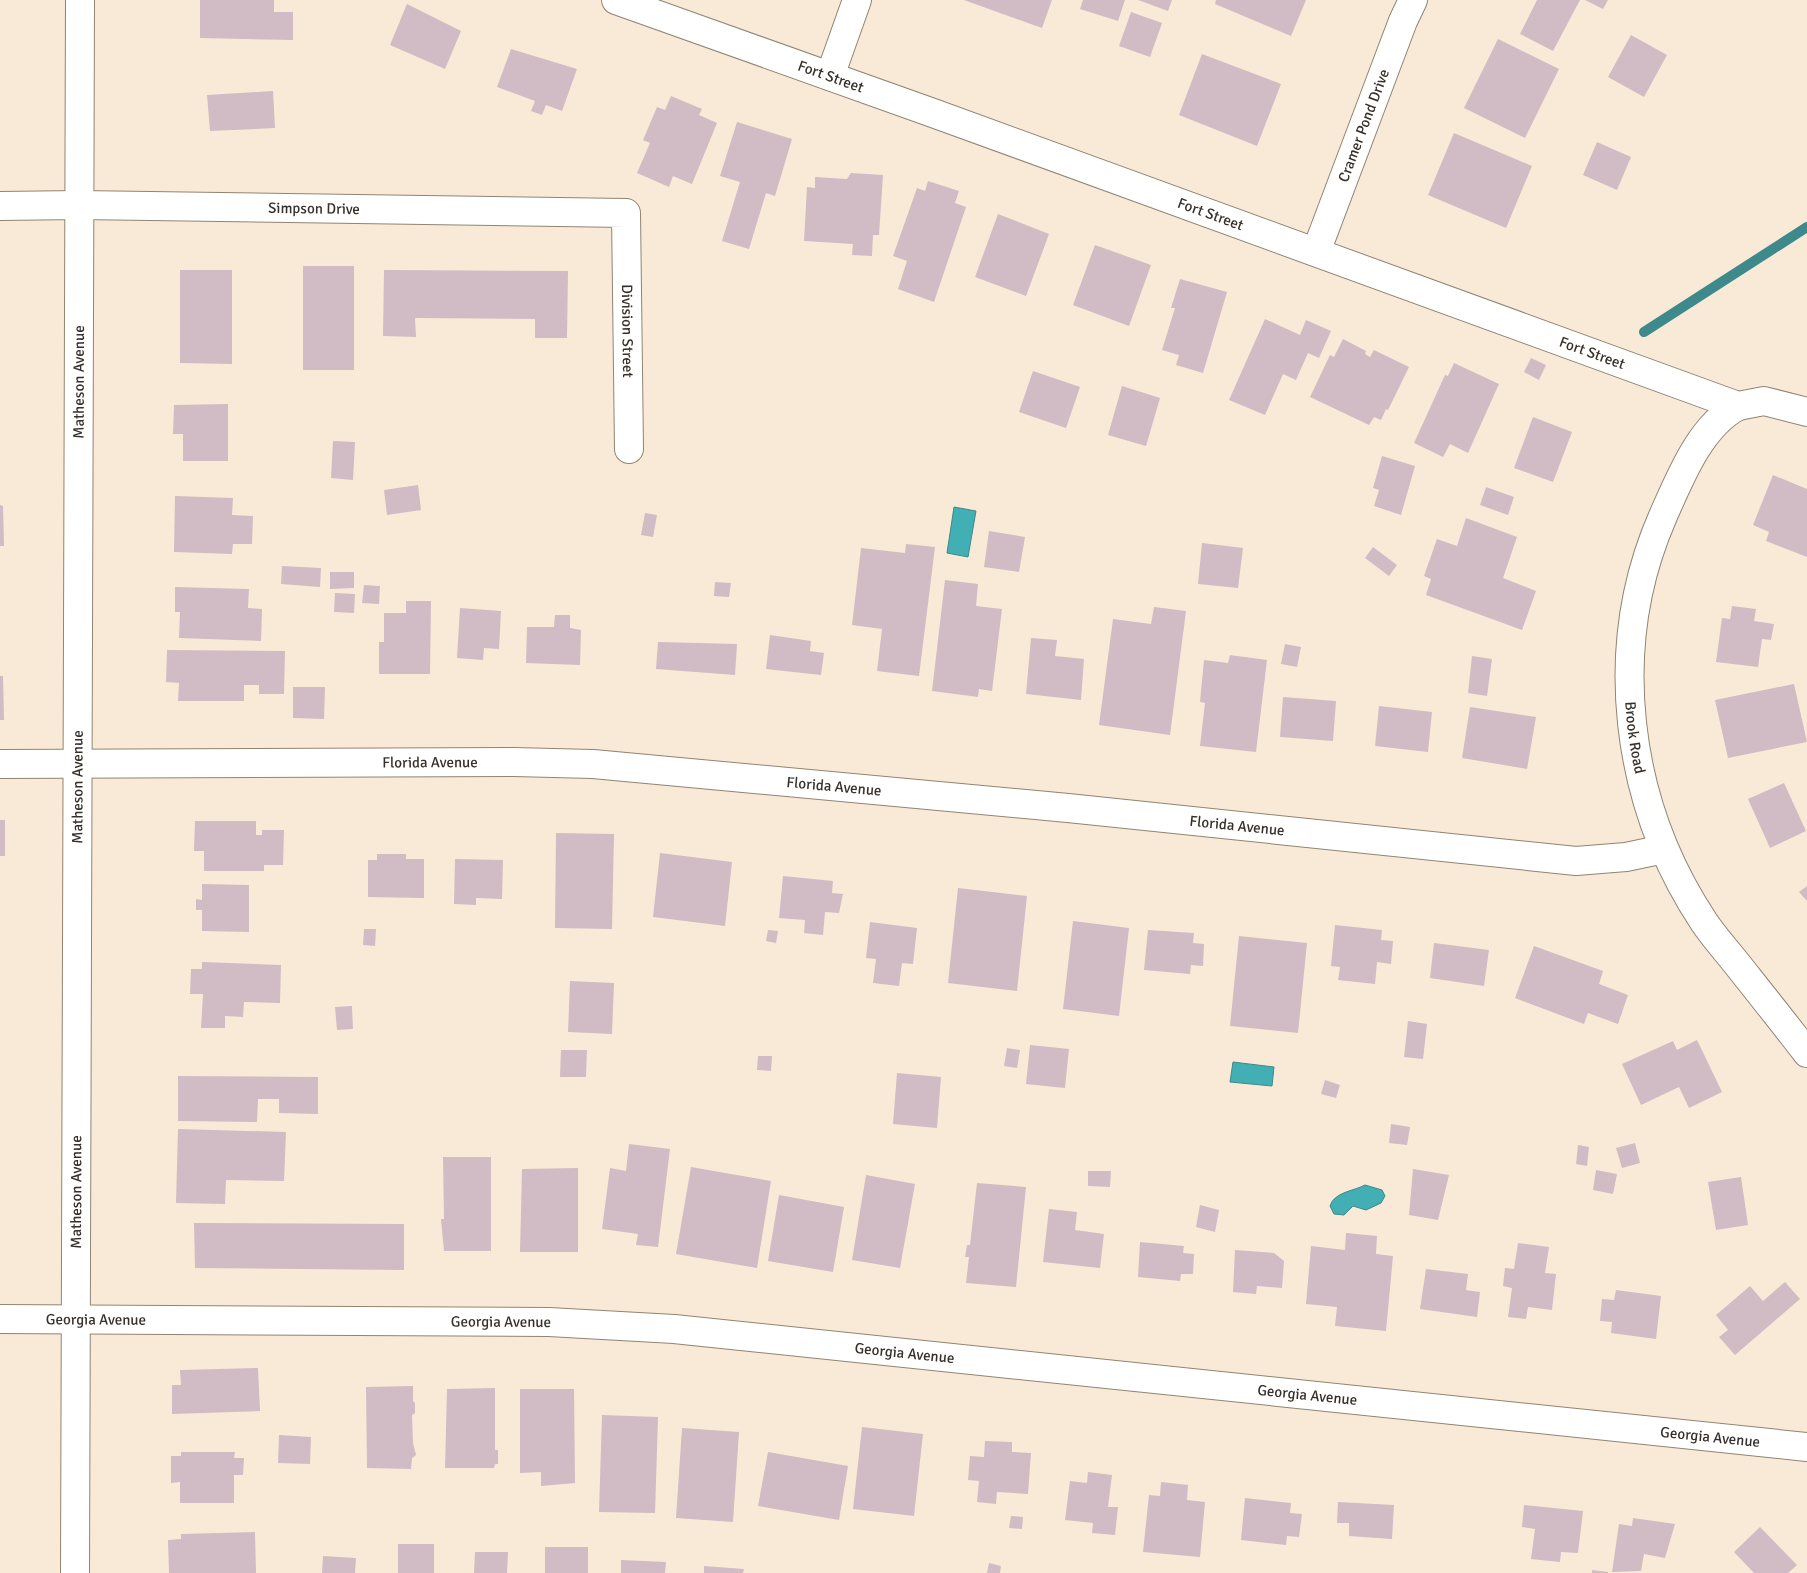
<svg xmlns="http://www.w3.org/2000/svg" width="1807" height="1573" font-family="Signika,sans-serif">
	<rect width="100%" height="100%" fill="#f9ead8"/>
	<g fill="#41afb4" stroke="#3e898b">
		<path d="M954,507L976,511L968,557L947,553Z"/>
		<path d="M1233,1062L1274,1067L1272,1086L1230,1082Z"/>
		<path d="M1365,1185L1382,1190L1385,1196L1381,1203L1366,1210L1353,1206L1344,1215L1334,1214L1330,1206C1334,1192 1354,1191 1365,1185Z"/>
	</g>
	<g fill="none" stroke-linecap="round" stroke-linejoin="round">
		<path stroke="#3e898b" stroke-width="10" d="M1644,332L1807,227"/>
	</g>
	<g fill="#d1bbc4">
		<path d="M200,0H274V12H293V40L200,38Z"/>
		<path d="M964,0H1052L1042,28Z"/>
		<path d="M1083,0H1125L1118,21L1080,9Z"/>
		<path d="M1138,0H1172L1168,11Z"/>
		<path d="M1216,0H1306L1291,36L1215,4Z"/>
		<path d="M1537,0H1580L1553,51L1520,34Z"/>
		<path d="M1585,0H1608L1603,9Z"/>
		<path d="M407,4L461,31L445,69L390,45Z"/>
		<path d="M1131,12L1162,23L1150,57L1119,46Z"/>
		<path d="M1631,35L1667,55L1644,97L1608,77Z"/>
		<path d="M1498,39L1559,69L1525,138L1464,108Z"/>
		<path d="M511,49L577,69L562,111L546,105L542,115L531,111L535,101L497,87Z"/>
		<path d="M1202,54L1281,84L1257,146L1179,115Z"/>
		<path d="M273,91L275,128L210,131L207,95Z"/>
		<path d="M671,96L702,109L699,115L717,123L692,184L673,176L669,187L637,173L650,143L643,140L657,107L665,110Z"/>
		<path d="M737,122L792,139L775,196L766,193L749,249L722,241L740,182L720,176Z"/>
		<path d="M1454,133L1532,166L1506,228L1428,195Z"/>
		<path d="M1597,142L1631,157L1617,190L1583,175Z"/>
		<path d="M851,173L883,175L879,235H873L872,256L852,255L853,244L804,241L807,187L815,188V177L847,179Z"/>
		<path d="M928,181L959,191L955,203L966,207L934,302L898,289L907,261L893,256L917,188L925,191Z"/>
		<path d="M998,214L1049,234L1026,296L975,277Z"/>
		<path d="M1095,245L1151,265L1129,326L1073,305Z"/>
		<rect x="303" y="266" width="51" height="104"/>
		<path d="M180,270H232V364L180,363Z"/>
		<path d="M384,270L568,271L567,338H535V319L415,318L416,337L383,336Z"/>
		<path d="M1180,279L1227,292L1203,373L1176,365L1179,355L1162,350L1175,308H1171Z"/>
		<path d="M1265,319L1300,335L1306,320L1331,331L1319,358L1308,353L1296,380L1283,374L1265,415L1229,400Z"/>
		<path d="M1343,339L1366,351L1365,354L1370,357L1374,350L1409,367L1388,410L1386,409L1381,420L1374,417L1369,425L1310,397L1330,355L1334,357Z"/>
		<path d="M1531,358L1546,365L1539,380L1524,372Z"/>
		<path d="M1454,363L1499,384L1468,453L1450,444L1443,457L1414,443L1445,375L1448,376Z"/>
		<path d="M1033,371L1080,387L1066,428L1019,412Z"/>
		<path d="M1122,386L1160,398L1146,446L1108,435Z"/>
		<path d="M228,404V461H183V434H173L174,405Z"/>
		<path d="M1533,417L1572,432L1553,482L1514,468Z"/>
		<path d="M333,441L355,442L353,480L331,478Z"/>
		<path d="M1382,456L1415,466L1401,515L1374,506L1379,490L1373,488Z"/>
		<path d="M1773,475L1807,489V557L1766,541L1769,532L1753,525Z"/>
		<path d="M418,485L421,510L387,515L384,490Z"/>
		<path d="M1486,487L1514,497L1508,515L1480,505Z"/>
		<path d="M175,496L233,498L232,515L253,516L252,544H233L232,554L174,552Z"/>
		<path d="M0,505L3,506L4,546H0Z"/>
		<path d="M645,513L657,515L653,537L641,535Z"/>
		<path d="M1466,518L1517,537L1503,578L1536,591L1522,630L1426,595L1431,579L1424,576L1437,539L1457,546Z"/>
		<path d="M989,531L1025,537L1019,572L984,567Z"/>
		<path d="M1202,543L1243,548L1238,588L1198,584Z"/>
		<path d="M906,544L935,547L919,676L877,671L882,629L852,625L861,548L905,553Z"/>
		<path d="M1373,547L1397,565L1389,576L1365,558Z"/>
		<path d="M282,566L321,568L320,587L281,584Z"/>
		<path d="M330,572H354V588L330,589Z"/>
		<path d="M945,580L978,584L976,606L1002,609L992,691L979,689L978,697L932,691Z"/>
		<path d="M715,582L731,583L729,597L714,596Z"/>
		<path d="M364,585L380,586L379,604L362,603Z"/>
		<path d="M175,587L249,589L248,608L262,609L261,641L179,638L180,612H175Z"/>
		<path d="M335,593L355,594L354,613L334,612Z"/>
		<path d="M406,601H431L430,674H379V642H384V613H406Z"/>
		<path d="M1732,606L1756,609L1754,621L1774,624L1771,640L1762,639L1758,667L1716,662L1722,618L1730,619Z"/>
		<path d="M1154,607L1186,611L1170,735L1099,725L1113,619L1151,624Z"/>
		<path d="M460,608L501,611L499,649L484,648L483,660L457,658Z"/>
		<path d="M555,615H570V628L581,630L580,665L526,663L527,627H554Z"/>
		<path d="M770,635L811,641L810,651L824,653L821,675L766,669Z"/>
		<path d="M1031,638L1057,640L1055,656L1084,659L1081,700L1026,694Z"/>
		<path d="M658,642L737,644L735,675L656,669Z"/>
		<path d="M1285,644L1301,647L1297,667L1281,664Z"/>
		<path d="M167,650L285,651L284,694H259V685H244V701H178L179,683L166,682Z"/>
		<path d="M1230,655L1267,660L1256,752L1200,746L1205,703L1200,702L1204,660L1228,663Z"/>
		<path d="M1472,656L1492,659L1487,696L1468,693Z"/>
		<path d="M0,676H3L4,720H0Z"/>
		<path d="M1794,684L1807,742L1728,758L1715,700Z"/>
		<path d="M293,687H325L324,719L293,718Z"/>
		<path d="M1283,697L1336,701L1333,741L1280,737Z"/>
		<path d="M1379,706L1432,712L1428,752L1375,746Z"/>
		<path d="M1470,707L1536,717L1527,769L1462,758Z"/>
		<path d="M1784,783L1806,831L1770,848L1748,799Z"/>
		<rect x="0" y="820" width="5" height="36"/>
		<path d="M195,821H256V835H262V830H284L283,865H264V871H204V851H194Z"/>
		<path d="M556,833L614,834L612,929L555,928Z"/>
		<path d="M660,853L732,862L725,926L653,917Z"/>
		<path d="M377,854H406V859H424V898L368,897V860H377Z"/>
		<path d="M455,859L503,860L502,899L476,898V905L454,904Z"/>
		<path d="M783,876L833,881L832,893L843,894L839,913L825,912L823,935L804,933L805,920L779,918Z"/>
		<path d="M202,884L249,885V932L202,931V910H196V899L202,900Z"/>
		<path d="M1807,886V901L1799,892Z"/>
		<path d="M958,888L1027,896L1017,991L948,983Z"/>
		<path d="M1073,921L1129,928L1119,1016L1063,1009Z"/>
		<path d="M870,922L917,928L913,964L902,963L899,986L873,983L876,959L866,958Z"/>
		<path d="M1335,925L1382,930L1381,940L1393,941L1391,964L1377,962L1375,984L1338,980L1340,967L1331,966Z"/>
		<path d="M364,929H376L375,946L363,945Z"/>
		<path d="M768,930L778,931L776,943L766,941Z"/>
		<path d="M1148,930L1194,933L1193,943L1204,944L1203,966L1191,965L1190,974L1144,970Z"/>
		<path d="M1239,936L1307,943L1298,1033L1230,1026Z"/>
		<path d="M1434,943L1489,950L1484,986L1430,978Z"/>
		<path d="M1534,946L1603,971L1599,984L1628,995L1618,1024L1588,1013L1584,1024L1515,998Z"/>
		<path d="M202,962L281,965L280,1003L244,1002L243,1017L225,1016V1028H201L203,994H190L191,969H202Z"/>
		<path d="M570,981L614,983L612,1034L568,1032Z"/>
		<path d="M352,1006L353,1029L337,1030L335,1007Z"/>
		<path d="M1408,1021L1427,1024L1423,1059L1404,1057Z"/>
		<path d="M1697,1040L1722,1092L1689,1108L1679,1087L1641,1105L1622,1064L1673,1041L1677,1050Z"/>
		<path d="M1030,1045L1069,1049L1065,1088L1026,1084Z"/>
		<path d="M1007,1048L1020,1050L1017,1068L1004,1066Z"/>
		<path d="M561,1050H587L586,1077H560Z"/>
		<path d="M758,1056H772L771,1071L757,1070Z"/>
		<path d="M897,1073L941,1077L937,1128L893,1124Z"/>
		<path d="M178,1076L318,1077V1114L279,1113V1099H258L257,1122L178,1121Z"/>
		<path d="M1325,1080L1340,1085L1336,1098L1321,1094Z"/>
		<path d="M1391,1124L1410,1127L1407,1145L1389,1143Z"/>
		<path d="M178,1129L286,1132L284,1181L226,1180L225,1204L176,1203Z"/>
		<path d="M1635,1143L1640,1163L1622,1168L1616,1148Z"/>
		<path d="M629,1144L670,1149L658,1247L636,1245L638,1234L602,1229L610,1168L626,1171Z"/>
		<path d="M1578,1145L1589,1147L1587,1166L1576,1164Z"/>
		<path d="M443,1157H491V1251H444L441,1219H444Z"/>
		<path d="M691,1167L771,1181L757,1268L676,1254Z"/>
		<path d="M578,1168V1252H520L522,1169Z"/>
		<path d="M1413,1169L1449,1175L1438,1220L1409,1215Z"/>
		<path d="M1596,1170L1617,1174L1613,1194L1593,1190Z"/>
		<path d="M1088,1171H1111L1110,1187L1088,1186Z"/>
		<path d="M866,1175L915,1184L900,1268L852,1260Z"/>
		<path d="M1741,1177L1748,1225L1716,1230L1708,1182Z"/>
		<path d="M977,1183L1026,1187L1016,1287L966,1283L969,1257H965L967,1245H970Z"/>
		<path d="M779,1195L844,1207L833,1272L768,1261Z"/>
		<path d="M1200,1205L1219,1210L1215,1232L1196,1227Z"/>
		<path d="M1049,1209L1077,1212L1075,1230L1104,1234L1100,1268L1043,1262Z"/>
		<path d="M194,1223L404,1224V1270L195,1268Z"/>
		<path d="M1346,1233L1377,1236L1376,1254L1393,1256L1386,1331L1335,1326L1337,1307L1306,1304L1311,1246L1345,1250Z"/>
		<path d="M1140,1242L1184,1246L1183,1253L1194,1254L1193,1274H1181L1180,1281L1138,1277Z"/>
		<path d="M1518,1243L1549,1247L1545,1273L1556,1274L1552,1310L1528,1307L1526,1319L1508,1317L1512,1288L1503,1286L1505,1268L1514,1269Z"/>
		<path d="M1235,1250L1274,1253L1284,1261L1282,1288L1257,1286L1256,1294L1233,1292Z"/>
		<path d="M1426,1269L1468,1274L1466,1290L1480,1292L1477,1317L1420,1309Z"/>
		<path d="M1785,1282L1800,1299L1735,1355L1719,1337L1728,1330L1716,1315L1750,1286L1763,1301Z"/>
		<path d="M1616,1290L1661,1296L1656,1339L1611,1333L1612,1322L1600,1321L1602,1299L1614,1300Z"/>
		<path d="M258,1368L260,1411L172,1414V1385H181L180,1370Z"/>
		<path d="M413,1386V1401L415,1403V1413L412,1415L413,1443L416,1455L412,1458L411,1469L367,1468L366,1387Z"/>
		<path d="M495,1388V1450H498V1464H495L494,1468H445L447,1389Z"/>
		<path d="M520,1389H574L575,1483L541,1486V1472L520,1473Z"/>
		<path d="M602,1415L658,1417L655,1513L599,1512Z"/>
		<path d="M862,1427L923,1434L914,1516L853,1509Z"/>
		<path d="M682,1428L739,1432L733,1522L676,1518Z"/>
		<path d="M279,1435L311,1437L310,1464L278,1463Z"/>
		<path d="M985,1441L1012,1442V1452L1031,1453L1028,1494L997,1492L996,1504L977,1502L979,1481L968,1480L970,1456L984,1457Z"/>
		<path d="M181,1452H235L234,1458H244L243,1475H234V1503H180V1482L171,1483V1456H181Z"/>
		<path d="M768,1452L848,1466L839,1520L758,1506Z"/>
		<path d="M1088,1472L1112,1475L1108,1507H1118L1115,1535L1092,1533L1093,1523L1065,1520L1070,1481L1087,1483Z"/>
		<path d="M1161,1482L1188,1485L1187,1500L1205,1502L1200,1557L1143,1552L1149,1495L1160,1496Z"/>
		<path d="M1245,1498L1291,1503L1290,1513L1302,1514L1299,1537L1287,1536L1286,1545L1241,1540Z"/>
		<path d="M1338,1502L1394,1505L1392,1539L1349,1536V1523H1337Z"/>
		<path d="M1524,1505L1583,1511L1578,1553L1561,1552L1560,1562L1531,1559L1535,1529L1522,1527Z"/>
		<path d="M1011,1516L1023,1517L1022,1529L1009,1528Z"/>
		<path d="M1633,1518L1675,1524L1665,1558L1644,1554L1641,1571L1612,1572L1619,1524L1632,1526Z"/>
		<path d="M1760,1527L1797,1565L1788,1573H1754L1734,1552Z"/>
		<path d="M255,1532L256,1573H169L168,1540L181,1539V1534Z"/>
		<rect x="398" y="1544" width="36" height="29"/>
		<rect x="545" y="1547" width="43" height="26"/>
		<path d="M475,1552H508L507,1573H474Z"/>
		<path d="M323,1556L356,1558L355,1573H322Z"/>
		<path d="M621,1560L666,1562L665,1573H621Z"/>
		<path d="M989,1563L1001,1566L1000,1573H987Z"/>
		<path d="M704,1566L744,1569L743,1573H704Z"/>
		<path d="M1592,1570L1608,1572V1573H1592Z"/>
	</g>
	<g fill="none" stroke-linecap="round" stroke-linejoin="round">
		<defs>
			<g id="minor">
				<path id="s1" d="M616,0L933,113L1738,406L1764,401L1807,412"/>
				<path d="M830,76L857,0"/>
				<path id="s2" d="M0,206L79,205L626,213L629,449"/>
				<path id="s3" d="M1316,252L1403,21L1413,0"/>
				<path id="s4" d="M1738,406C1700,426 1680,478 1663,516C1605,648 1625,803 1704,922C1714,937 1726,950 1737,964C1760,993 1784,1023 1807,1053"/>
				<path id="s5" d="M0,764L514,762L593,764L1068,808L1576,861L1626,857L1664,849"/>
				<path id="s6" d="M0,1319L549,1322L674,1329L1807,1447"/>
				<path id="s7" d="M75,1573L80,0"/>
			</g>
		</defs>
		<use href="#minor" stroke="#908473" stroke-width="30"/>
		<use href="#minor" stroke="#fff" stroke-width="28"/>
	</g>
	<g text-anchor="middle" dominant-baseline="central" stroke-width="4.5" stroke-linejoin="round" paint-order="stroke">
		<g font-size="15" fill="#36302a" stroke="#fff">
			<text stroke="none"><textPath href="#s1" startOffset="228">Fort Street</textPath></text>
			<text stroke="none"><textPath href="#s3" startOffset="135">Cramer Pond Drive</textPath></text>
			<text stroke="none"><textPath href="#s2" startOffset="314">Simpson Drive</textPath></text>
			<text stroke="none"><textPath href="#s1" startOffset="632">Fort Street</textPath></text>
			<text stroke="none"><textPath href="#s2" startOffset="744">Division Street</textPath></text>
			<text stroke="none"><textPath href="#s1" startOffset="1038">Fort Street</textPath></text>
			<text stroke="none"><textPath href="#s7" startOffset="1191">Matheson Avenue</textPath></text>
			<text stroke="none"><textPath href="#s4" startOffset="362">Brook Road</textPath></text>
			<text stroke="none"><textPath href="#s5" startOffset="430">Florida Avenue</textPath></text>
			<text stroke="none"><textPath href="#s7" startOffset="786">Matheson Avenue</textPath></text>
			<text stroke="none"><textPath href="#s5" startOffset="835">Florida Avenue</textPath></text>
			<text stroke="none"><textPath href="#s5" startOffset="1240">Florida Avenue</textPath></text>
			<text stroke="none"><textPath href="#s7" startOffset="381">Matheson Avenue</textPath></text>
			<text stroke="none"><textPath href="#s6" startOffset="96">Georgia Avenue</textPath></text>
			<text stroke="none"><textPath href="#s6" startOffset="501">Georgia Avenue</textPath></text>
			<text stroke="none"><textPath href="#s6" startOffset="906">Georgia Avenue</textPath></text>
			<text stroke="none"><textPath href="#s6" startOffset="1311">Georgia Avenue</textPath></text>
			<text stroke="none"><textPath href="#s6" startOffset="1716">Georgia Avenue</textPath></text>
		</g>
	</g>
</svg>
